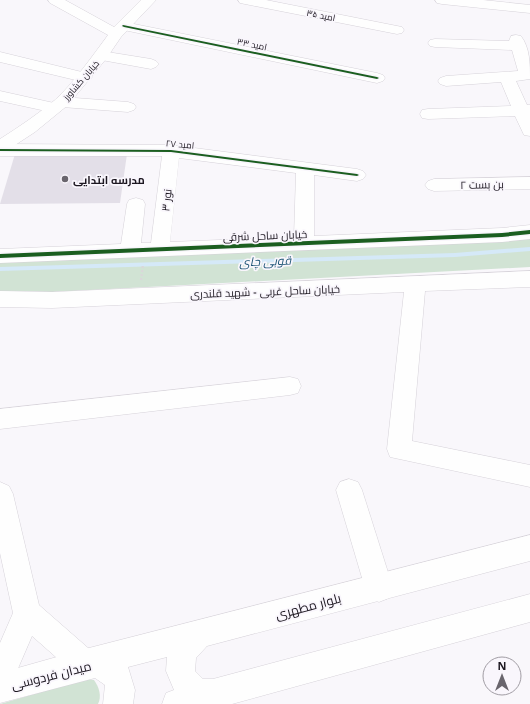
<svg xmlns="http://www.w3.org/2000/svg" width="530" height="704" font-family="'Noto Sans',Cairo,sans-serif">
	<rect width="100%" height="100%" fill="#f9f7fb"/>
	<g fill="#d1e3d4">
		<path d="M530,237V267L53,292L0,291V261Z"/>
		<path d="M86,679L94,680C99,687 102,696 98,704H0Z"/>
	</g>
	<g fill="none" stroke-linecap="round" stroke-linejoin="round">
		<path fill="#d5e9f8" fill-rule="evenodd" d="M530,247V251L455,257L0,271V267L455,253Z"/>
	</g>
	<path fill="#e3dfe8" d="M15,154H127L120,203L0,204Z"/>
	<g fill="none" stroke-linecap="round" stroke-linejoin="round">
		<defs>
			<g id="minor">
				<path d="M238,0H266L397,26L402,27L404,30L402,33L397,34L245,4L240,3Z"/>
				<path d="M435,0H483L530,5V13L442,4L437,3Z"/>
				<path d="M124,22L377,73L383,75L385,78L383,81L377,83L119,29L117,26L119,23Z"/>
				<path d="M516,35L521,36C530,48 530,64 530,79L516,81L527,105H530V136L524,135L515,116L428,119L422,118L420,114L422,110L428,109L511,106L501,82L446,86L440,84L438,81L440,78L446,76L518,71L512,50L435,47L430,46L428,43L430,40L435,39L509,41L511,36Z"/>
				<path d="M101,51L151,59L156,61L159,64L156,67L151,69L96,59L93,56L96,53Z"/>
				<path d="M0,52L90,74L92,77L90,80L84,82L0,62Z"/>
				<path d="M0,91L54,103L56,99L62,97L128,102L134,104L136,107L134,110L128,112L62,107L61,111L55,113L0,101Z"/>
				<path d="M0,144L171,145L357,169L363,171L366,175L363,179L357,181L314,175V236L502,228L530,225V239L502,242L0,263V249L121,244L127,204L129,200L136,198L143,200L145,204L141,243H151L162,156H0ZM179,158L296,173L294,237L170,242Z"/>
				<path d="M530,177V189L434,191L428,189L425,185L428,181L434,179Z"/>
				<path d="M530,271V287L425,291L412,441L530,465V487L390,457L387,449L404,292L52,308L0,307V291L52,292Z"/>
				<path d="M290,377L298,379L301,386L298,393L290,395L0,429V409Z"/>
				<path d="M349,479L358,482L362,490L393,588L389,598L379,602L369,598L365,588L336,490L340,482Z"/>
				<path d="M0,482L9,486L13,494L39,605L95,654L100,664L95,674L85,679L75,674L32,636L10,687L0,692V643L13,613L0,553Z"/>
			</g>
			<g id="major">
				<path d="M48,0H65L114,27L141,0H156L121,37L106,59L68,105L35,132L6,151L0,152V139C19,127 38,114 55,100C72,85 94,54 108,35L50,3Z"/>
				<path d="M530,535V561L207,646L196,658L195,671L203,679H213L530,594V622L232,704H162L166,693L174,690L166,671L167,657L128,667L135,690L133,704H103L105,685L95,678L0,703V673L85,649Z"/>
			</g>
		</defs>
		<use href="#minor" stroke="#d6d2d9" stroke-width="1"/>
		<use href="#major" stroke="#d6d2d9" stroke-width="1"/>
		<path stroke="#d9d8d9" stroke-width="2.5" stroke-dasharray="2 2" stroke-linecap="butt" d="M141,280L143,265"/>
		<use href="#minor" fill="#fefefe" fill-rule="evenodd"/>
		<use href="#major" fill="#fefefe" fill-rule="evenodd"/>
		<defs>
			<g id="cycleway">
				<path d="M123,25L377,77L379,78L377,79L124,27L122,26Z"/>
				<path d="M0,149L171,150L357,174L359,175L357,176L171,152L0,151Z"/>
				<path d="M530,230V234L502,237L0,258V254L502,233Z"/>
			</g>
		</defs>
		<use href="#cycleway" stroke="#f9f6fc" stroke-width="3"/>
		<use href="#cycleway" fill="#1b5e20" fill-rule="evenodd"/>
	</g>
	<circle fill="#69656d" stroke="#f9f6fc" stroke-width="1.5" cx="65" cy="179" r="4"/>
	<g text-anchor="middle" dominant-baseline="central" stroke-width="3.5" stroke-linejoin="round" paint-order="stroke">
		<g font-size="9" fill="#1c1720" stroke="#f9f6fc">
			<text transform="translate(321 15) rotate(11)">امید ۳۵</text>
			<text transform="translate(252 44) rotate(12)">امید ۳۳</text>
			<text transform="translate(81 80) rotate(-49)">خیابان کشاورز</text>
			<text transform="translate(180 144) rotate(5)">امید ۲۷</text>
		</g>
		<g font-size="11" font-weight="bold" fill="#1c1720" stroke="#f9f6fc" text-anchor="start">
			<text x="73" y="179">مدرسه ابتدایی</text>
		</g>
		<g font-size="11" fill="#1c1720" stroke="#f9f6fc">
			<text transform="translate(482 184) rotate(-1)">بن بست ۲</text>
			<text transform="translate(166 200) rotate(-84)">نور ۳</text>
			<text transform="translate(265 235) rotate(-2)">خیابان ساحل شرقی</text>
			<text transform="translate(265 291) rotate(-2)">خیابان ساحل غربی - شهید قلندری</text>
		</g>
		<g font-size="12" font-style="italic" fill="#1c5475" stroke="#f9f6fc">
			<text transform="translate(265 261) rotate(-2)">قوبی چای</text>
		</g>
		<g font-size="13" fill="#1c1720" stroke="#f9f6fc">
			<text transform="translate(308 606) rotate(-15)">بلوار مطهری</text>
			<text transform="translate(51 675) rotate(-14)">میدان فردوسی</text>
		</g>
	</g>
	<g transform="translate(502 676)"><circle r="19" fill="#f9f6fc" stroke="#a19da4"/>
	<path d="M0-3L7 15L0 10L-7 15Z" fill="#69656d"/>
	<text y="-6" font-size="11" font-weight="bold" text-anchor="middle" fill="#1c1720">N</text>
	</g>
</svg>
